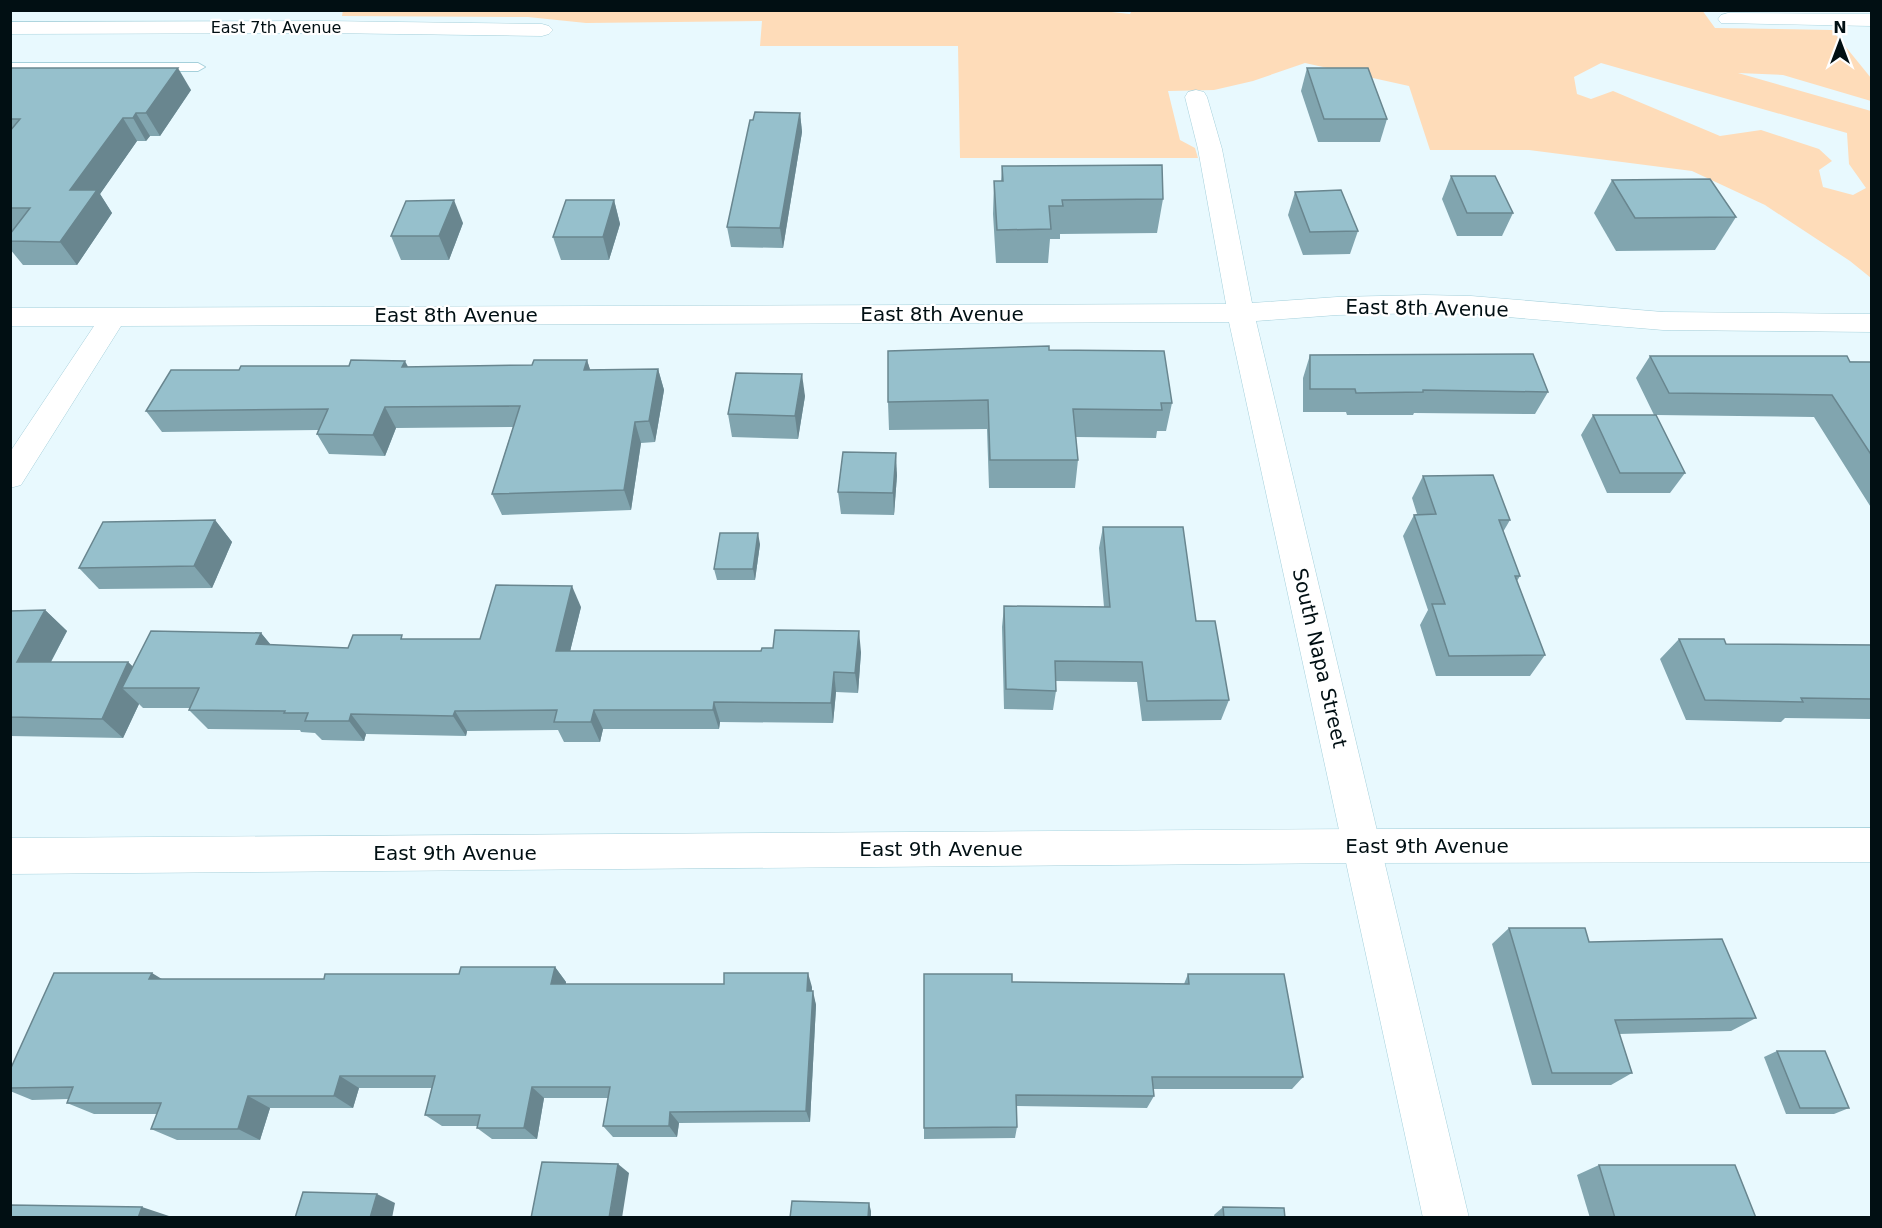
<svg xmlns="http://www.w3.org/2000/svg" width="1882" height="1228" font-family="'DejaVu Sans',sans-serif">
	<rect width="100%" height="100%" fill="#e8f9fe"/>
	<path fill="#fedcb9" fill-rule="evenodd" d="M343,10H1093L1130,14L1132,10H1702L1715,28L1832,30L1871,78V101L1783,75L1738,73L1871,111V278L1850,261L1765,205L1692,171L1529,150H1430L1409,86L1305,63L1253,81L1214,90L1168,91L1180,140L1195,148L1198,158H960L958,46H760L762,21L586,23L528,17L342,16ZM1601,63L1847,133L1849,164L1866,188L1853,195L1823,187L1819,170L1832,161L1819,149L1761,130L1720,136L1613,91L1591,99L1577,94L1574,77Z"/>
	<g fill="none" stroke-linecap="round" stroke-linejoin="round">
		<defs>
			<path id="service" d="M10,63H198L205,67L198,71H10Z"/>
			<g id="minor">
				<path d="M1728,13L1872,14V26L1721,23L1718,19L1721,15Z"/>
				<path d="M324,21L542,24L549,26L553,30L549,34L542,36L324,33L10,34V22Z"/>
				<path d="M1196,90L1204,92L1207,97L1222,149L1252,303L1337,297L1424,295L1471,296L1663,312L1872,314V332L1663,330L1471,314L1424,313L1337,315L1256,321L1469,1218H1423L1229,322L121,326L21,485L10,488V452L94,326H10V308L1226,304L1198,149L1185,97L1188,92Z"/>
			</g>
			<path id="tertiary" d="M1872,828V862L1363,863L10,874V838L1363,829Z"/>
		</defs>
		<use href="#service" stroke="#a5d0db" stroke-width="2"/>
		<use href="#minor" stroke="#a5d0db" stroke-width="1"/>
		<use href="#tertiary" stroke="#a5d0db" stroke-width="1"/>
		<use href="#service" fill="#fff" fill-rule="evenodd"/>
		<use href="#minor" fill="#fff" fill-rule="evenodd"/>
		<use href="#tertiary" fill="#fff" fill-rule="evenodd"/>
	</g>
	<g fill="#81a5af">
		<path d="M10,68L191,90L160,136H150L146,141H137L100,194L112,213L77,265H23L10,249V234L12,232H10Z"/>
		<path d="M1307,68L1387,119L1380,142H1318L1301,91Z"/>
		<path d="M800,113L802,132L783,248L731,247L727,227L753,120Z"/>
		<path d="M1002,166L1163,199L1157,233L1060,234V239H1050L1048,263H996L993,214L994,181H1001Z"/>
		<path d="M1451,176L1513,213L1502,236H1457L1442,199Z"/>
		<path d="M1612,180L1736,217L1715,250L1616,251L1594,213Z"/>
		<path d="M1295,192L1358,231L1350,254L1303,255L1288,215Z"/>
		<path d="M614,200L620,224L609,260H561L553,237Z"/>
		<path d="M463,223L449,260H401L391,236Z"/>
		<path d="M1049,350L1172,403L1166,431H1157L1156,438L1076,437L1078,460L1075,488H989L987,429L889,430L888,402Z"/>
		<path d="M1310,355L1548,392L1535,414L1414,413L1413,415H1347L1346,412H1303V378Z"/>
		<path d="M1650,356L1872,362V509L1814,417L1656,415L1685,473L1670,493H1607L1581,435L1593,415H1654L1636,378Z"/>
		<path d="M587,360L590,370L658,369L664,390L655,442L641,443L631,510L502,515L492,494L513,427L396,428L385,456L329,454L317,434L318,430L162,432L146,411L239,370L532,365Z"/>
		<path d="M805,396L798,439L732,437L728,414Z"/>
		<path d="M897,475L894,515L841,514L838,492Z"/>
		<path d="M1423,476L1510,520L1503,532L1520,576L1517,581L1545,655L1530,676H1436L1420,625L1428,610L1403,536L1414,515L1417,514L1412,498Z"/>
		<path d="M215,520L232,542L212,588L99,589L79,568Z"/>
		<path d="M1103,527L1196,621L1229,700L1221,720L1142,721L1137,682L1056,681V691L1053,710L1004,709L1002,627L1004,606L1104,607L1099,548Z"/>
		<path d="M760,544L755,580H717L714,569Z"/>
		<path d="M581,607L570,651L861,652L858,693L836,692L833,723L720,722L719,729H603L600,742H564L558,730L467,731L466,736L366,734L364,741L322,740L315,733L301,732L300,730L208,729L189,710V708H143L139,704L123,738L10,736V611L45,610L67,631L51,662H128L133,667L261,633L271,645L348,648L405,639H480Z"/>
		<path d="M1679,639L1726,644L1872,645V719L1785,718L1781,722L1686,720L1660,659Z"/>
		<path d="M1509,928L1589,942L1756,1018L1731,1031L1619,1034L1632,1073L1611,1085H1532L1492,944Z"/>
		<path d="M555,967L566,982V984L812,987V991L816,1005L810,1122L679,1123L677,1137H613L603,1126L608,1098H544L537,1139H492L477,1128V1126H442L425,1115L432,1088H359L353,1108H270L260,1140H177L151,1129L157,1114H94L67,1103L68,1099L32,1100L10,1091V1070L163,979H324L459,974Z"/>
		<path d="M1188,974L1303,1077L1292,1089H1153L1154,1096L1147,1108L1017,1106V1127L1015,1138L924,1139V1128L1012,982L1184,984Z"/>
		<path d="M1777,1051L1849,1108L1834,1114H1786L1764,1057Z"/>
		<path d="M1599,1165L1756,1218H1590L1577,1175Z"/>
		<path d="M1223,1207L1285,1218H1215L1214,1215Z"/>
	</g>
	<g fill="#69868f">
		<path d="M178,68L191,90L160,136L146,113Z"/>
		<path d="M136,113L150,136L146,141L133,118Z"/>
		<path d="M800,113L802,132L783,248L780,228Z"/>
		<path d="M123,118L137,141L100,194L112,213L77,265L60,242L70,190Z"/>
		<path d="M454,200L463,223L449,260L439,236Z"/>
		<path d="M614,200L620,224L609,260L603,237Z"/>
		<path d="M587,360L594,382L584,370Z"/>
		<path d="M405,361L416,382L402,367Z"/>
		<path d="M658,369L664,390L655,442L649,421Z"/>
		<path d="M802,374L805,396L798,439L795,416Z"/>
		<path d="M385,407L396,428L385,456L373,435Z"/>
		<path d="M635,422L641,443L631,510L624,490Z"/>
		<path d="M896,453L897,475L894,515L893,493Z"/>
		<path d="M215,520L232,542L212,588L194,566Z"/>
		<path d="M758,533L760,544L755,580L753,569Z"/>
		<path d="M572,586L581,607L565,672L556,651Z"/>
		<path d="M45,610L67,631L40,682L17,662Z"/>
		<path d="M859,631L861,652L858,693L855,673Z"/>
		<path d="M261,633L278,654L256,644Z"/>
		<path d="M128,662L149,682L122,688L139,704L123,738L102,719Z"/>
		<path d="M834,672L836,692L833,723L831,703Z"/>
		<path d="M714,702L720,722L719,729L713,710Z"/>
		<path d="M594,710L603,729L600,742L591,722Z"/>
		<path d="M455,711L467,731L466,736L453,716Z"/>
		<path d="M351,714L366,734L364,741L349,721Z"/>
		<path d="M555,967L566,982L563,999L551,984Z"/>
		<path d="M152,973L175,987L149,979Z"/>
		<path d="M808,973L812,987L811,1005L807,991Z"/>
		<path d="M813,991L816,1005L810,1122L806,1111Z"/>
		<path d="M340,1076L359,1088L353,1108L334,1096Z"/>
		<path d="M532,1087L544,1098L537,1139L524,1128Z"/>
		<path d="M248,1096L270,1108L260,1140L238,1129Z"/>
		<path d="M670,1112L679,1123L677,1137L669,1126Z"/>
		<path d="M618,1164L629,1173L622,1218H609Z"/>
		<path d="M377,1194L395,1203L392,1218H370Z"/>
		<path d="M869,1203L871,1211V1218H868Z"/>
		<path d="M142,1207L169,1216L168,1218H138Z"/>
	</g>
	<g fill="#96c0cc" stroke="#69868f" stroke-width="1.5">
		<path d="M10,68H178L146,113H136L133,118H123L70,190H97L60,242L10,241V234L30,208H10V131L20,119H10Z"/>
		<path d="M1307,68H1368L1387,119H1324Z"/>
		<path d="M755,112L800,113L780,228L727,227L750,120H753Z"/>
		<path d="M1162,165L1163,199L1062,200L1063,206H1049L1051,229L997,230L994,181H1003L1002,166Z"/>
		<path d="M1451,176H1495L1513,213H1467Z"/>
		<path d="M1710,179L1736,217L1635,218L1612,180Z"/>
		<path d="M1341,190L1358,231L1310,232L1295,192Z"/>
		<path d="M454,200L439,236H391L406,201Z"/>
		<path d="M566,200H614L603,237H553Z"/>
		<path d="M1049,346V350L1164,351L1172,403H1161L1162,410L1073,409L1078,460H990L988,400L888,402V351Z"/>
		<path d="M1533,354L1548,392L1423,390V392L1356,393L1355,389H1310V355Z"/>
		<path d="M1650,356H1847L1850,362H1872V456L1832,395L1669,393Z"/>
		<path d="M351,360L405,361L402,367L532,365L534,360H587L584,370L658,369L649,421L635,422L624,490L492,494L520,406L385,407L373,435L317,434L328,409L146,411L171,370H239L241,366H349Z"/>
		<path d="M736,373L802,374L795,416L728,414Z"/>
		<path d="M1593,415H1656L1685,473H1620Z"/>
		<path d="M843,452L896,453L893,493L838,492Z"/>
		<path d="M1493,475L1510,520H1499L1520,576H1515L1545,655L1449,656L1432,604H1445L1414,515L1436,514L1423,476Z"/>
		<path d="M215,520L194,566L79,568L103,522Z"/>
		<path d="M1103,527H1183L1196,621H1215L1229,700L1147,701L1142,662L1055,661L1056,691L1006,689L1004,606L1110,607Z"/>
		<path d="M720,533H758L753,569H714Z"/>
		<path d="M496,585L572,586L556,651H761L762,648H773L775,630L859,631L855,673L834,672L831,703L714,702L713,710H594L591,722H554L557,710L455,711L453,716L351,714L349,721H305L308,713H284L285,711L189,710L199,688H122L151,631L261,633L256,644L348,648L353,635H402L401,639H480Z"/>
		<path d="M45,610L17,662H128L102,719L10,717V611Z"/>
		<path d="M1679,639H1724L1726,644L1872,645V699L1801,698L1803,702L1705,700Z"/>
		<path d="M1509,928H1585L1589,942L1722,939L1756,1018L1615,1020L1632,1073H1552Z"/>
		<path d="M461,967H555L551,984H724V973H808L807,991H813L806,1111L670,1112L669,1126H603L610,1087H532L524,1128H477L480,1115H425L435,1076H340L334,1096H248L238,1129H151L161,1103H67L73,1087L10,1088V1070L54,973H152L149,979H324L325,974H459Z"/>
		<path d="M924,974H1012V982L1189,984L1188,974H1284L1303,1077H1152L1154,1096L1016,1095L1017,1127L924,1128Z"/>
		<path d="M1777,1051H1825L1849,1108H1800Z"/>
		<path d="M542,1162L618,1164L609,1218H531Z"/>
		<path d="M1599,1165H1735L1756,1218H1615Z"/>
		<path d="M303,1192L377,1194L370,1218H295Z"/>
		<path d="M792,1201L869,1203L868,1218H790Z"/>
		<path d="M10,1205L142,1207L138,1218H10Z"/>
		<path d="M1223,1207L1284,1208L1285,1218H1224Z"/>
	</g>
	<g text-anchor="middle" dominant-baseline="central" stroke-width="4.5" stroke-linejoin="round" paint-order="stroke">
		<g font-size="16" fill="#010f13" stroke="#fff">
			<text x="276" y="27">East 7th Avenue</text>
		</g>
		<g font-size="20" fill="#010f13" stroke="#fff">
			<text transform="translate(1427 308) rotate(1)">East 8th Avenue</text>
			<text x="942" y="314">East 8th Avenue</text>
			<text x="456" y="315">East 8th Avenue</text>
			<text transform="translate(1320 658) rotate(77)">South Napa Street</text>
			<text x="1427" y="846">East 9th Avenue</text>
			<text x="941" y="849">East 9th Avenue</text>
			<text x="455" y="853">East 9th Avenue</text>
		</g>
	</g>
	<rect width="1882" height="1228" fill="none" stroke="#010f13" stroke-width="24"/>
	<g transform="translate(1840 42)" stroke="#ffffff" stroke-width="4.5" paint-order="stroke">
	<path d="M0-4.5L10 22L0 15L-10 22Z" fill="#010f13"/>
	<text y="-9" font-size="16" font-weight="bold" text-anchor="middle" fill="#010f13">N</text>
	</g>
</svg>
